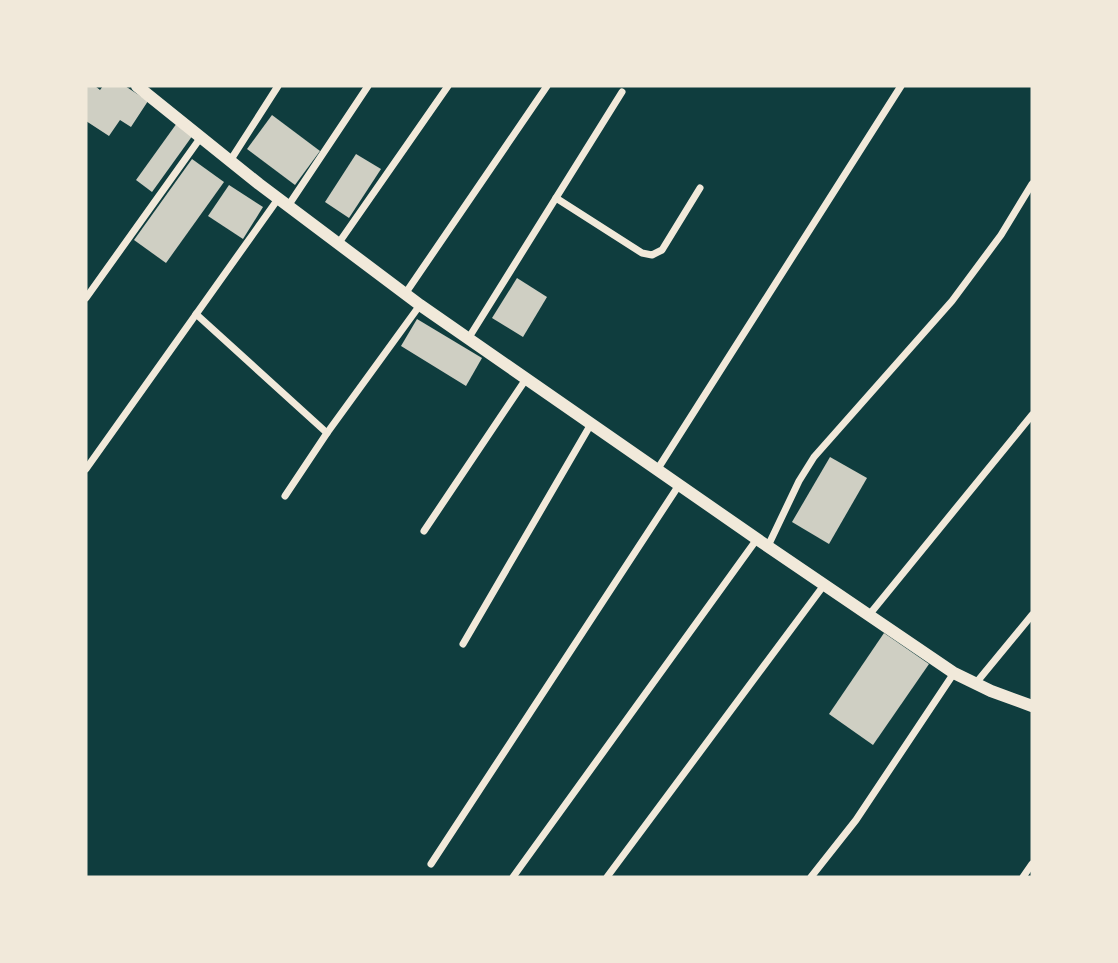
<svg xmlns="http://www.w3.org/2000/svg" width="1118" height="963" font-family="'Fira Sans',sans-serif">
	<rect width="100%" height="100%" fill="#0f3d3e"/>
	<g fill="#cfcfc3">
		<path d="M86,86H95L100,90L103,86H125L148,101L131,127L120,120L109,136L86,121Z"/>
		<path d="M272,115L320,151L295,185L247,149Z"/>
		<path d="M177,123L193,135L152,192L136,180Z"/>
		<path d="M356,154L381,169L349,218L325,202Z"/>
		<path d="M192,159L224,182L166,263L134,240Z"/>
		<path d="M229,185L263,207L243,239L208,216Z"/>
		<path d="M517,278L547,297L523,337L492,318Z"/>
		<path d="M417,319L482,358L466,386L401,346Z"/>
		<path d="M830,457L867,478L829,544L792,522Z"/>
		<path d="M884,633L929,664L873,745L829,714Z"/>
	</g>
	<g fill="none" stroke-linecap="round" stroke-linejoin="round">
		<g stroke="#f1e9da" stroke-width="7">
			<path d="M230,161L278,86"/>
			<path d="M556,198L642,253L652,255L662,250L700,188"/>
			<path d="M288,206L368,86"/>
			<path d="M338,244L448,86"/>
			<path d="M405,294L547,86"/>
			<path d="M86,298L201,137"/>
			<path d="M196,314L327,433"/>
			<path d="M468,339L622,92"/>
			<path d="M86,469L278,199"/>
			<path d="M657,470L901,86"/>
			<path d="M285,496L327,433L420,305"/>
			<path d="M424,531L526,379"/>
			<path d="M768,546L799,481L814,457L952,301L1001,235L1032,184"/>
			<path d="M869,615L1032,415"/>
			<path d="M463,644L591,424"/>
			<path d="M976,683L1032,615"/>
			<path d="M431,864L679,485"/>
			<path d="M513,877L757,539"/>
			<path d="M607,877L824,585"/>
			<path d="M811,877L856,820L954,673"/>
			<path d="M1023,877L1032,864"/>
		</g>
		<path stroke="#f1e9da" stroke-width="12" d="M137,86L259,184L420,305L757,539L954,673L991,691L1032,706"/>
	</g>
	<rect width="1118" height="963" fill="none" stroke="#f1e9da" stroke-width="175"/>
</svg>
